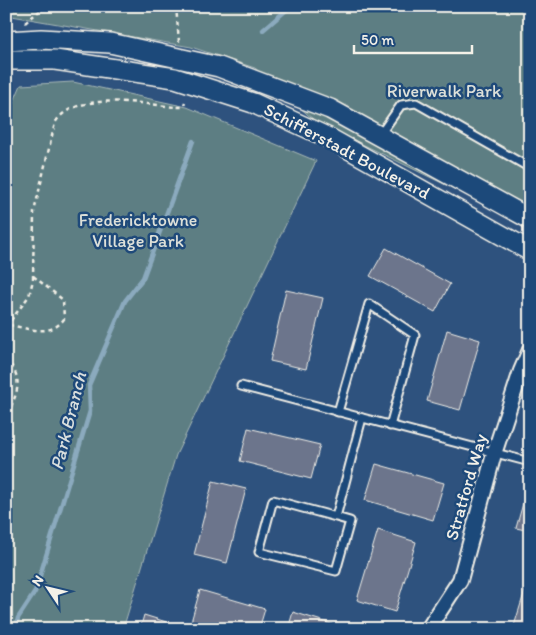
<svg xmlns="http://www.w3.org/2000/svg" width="536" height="635" font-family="Itim,sans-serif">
	<rect width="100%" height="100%" fill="#2e527e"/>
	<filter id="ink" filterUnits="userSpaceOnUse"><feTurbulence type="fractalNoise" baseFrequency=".02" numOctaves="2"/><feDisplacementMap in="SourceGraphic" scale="10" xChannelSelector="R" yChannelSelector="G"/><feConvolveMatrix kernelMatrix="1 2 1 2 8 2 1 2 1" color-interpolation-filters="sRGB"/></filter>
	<g filter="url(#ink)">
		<g fill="#5d7e83" stroke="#a8b8b6">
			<path d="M6,6H530V226L315,121L255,68L191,47L6,15Z"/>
			<path d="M73,82L187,107L316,161L176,455L123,629H6V120L21,85Z"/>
		</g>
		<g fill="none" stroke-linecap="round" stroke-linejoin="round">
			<g stroke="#8baabe" stroke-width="4.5">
				<path d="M263,30L291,6"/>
				<path d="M16,629L18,618L35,592L90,411L89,385L125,301L143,278L193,141"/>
			</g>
		</g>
		<g fill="#6c748c" stroke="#f4f1e8">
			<path d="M386,248L450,284L435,312L370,276Z"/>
			<path d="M286,290L323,298L306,369L270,361Z"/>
			<path d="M447,330L480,340L460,410L427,401Z"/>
			<path d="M248,428L320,445L311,479L240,461Z"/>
			<path d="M376,464L444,483L433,520L365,500Z"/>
			<path d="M213,481L246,489L227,563L194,555Z"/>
			<path d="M526,493H530V531L516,528Z"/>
			<path d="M378,530L416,542L395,612L357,600Z"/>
			<path d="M527,584H530V629H513Z"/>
			<path d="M200,590L265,609L259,629H189Z"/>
			<path d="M293,612L338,626V629H288Z"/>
			<path d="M144,615L179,626V629H140Z"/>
		</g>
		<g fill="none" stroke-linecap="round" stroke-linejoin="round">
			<defs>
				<g id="lane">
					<path d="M379,136L401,105L416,103L530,168"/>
					<path d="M241,386L530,462"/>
					<path d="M338,412L369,304L415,335L390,426"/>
					<path d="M336,517L273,500L259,552L336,571L350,521L336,517L362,418"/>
				</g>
				<path id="street" d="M428,629L460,580L494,454L521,371L530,350"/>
				<g id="secondary">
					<path d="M6,41L41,39L110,43L219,67L330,109L530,219"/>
					<path d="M6,60H55L175,78L253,103L331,139L530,251"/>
				</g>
			</defs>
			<use href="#lane" stroke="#f4f1e8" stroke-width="11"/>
			<use href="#street" stroke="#f4f1e8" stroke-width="18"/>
			<use href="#secondary" stroke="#f4f1e8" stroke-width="22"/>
			<g stroke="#f4f1e8" stroke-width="2.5" stroke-dasharray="4 4" stroke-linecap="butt">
				<path d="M176,6L179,42"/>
				<path d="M25,23L45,6"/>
				<path d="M9,325C28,328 50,338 64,319L63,300L33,276"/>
				<path d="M6,327L29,296L33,280L34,212L55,123C75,90 142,104 175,107H183L185,102"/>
				<path d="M6,359C26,381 16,394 6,418"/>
			</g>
			<use href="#lane" stroke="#1f4a7a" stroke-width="7"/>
			<use href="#street" stroke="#1f4a7a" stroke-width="14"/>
			<use href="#secondary" stroke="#1f4a7a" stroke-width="19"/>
		</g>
	</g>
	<g text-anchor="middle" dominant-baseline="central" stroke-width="5" stroke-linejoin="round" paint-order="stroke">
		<g font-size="18" fill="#dde0d9" stroke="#1f4a7a">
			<text x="444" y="91">Riverwalk Park</text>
			<text x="138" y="220">Fredericktowne<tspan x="138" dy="21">Village Park</tspan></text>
		</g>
		<g font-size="18" fill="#f4f1e8" stroke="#1f4a7a">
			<text transform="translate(347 151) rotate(28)">Schifferstadt Boulevard</text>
			<text transform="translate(466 487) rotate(-74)">Stratford Way</text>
		</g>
		<g font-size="19" font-style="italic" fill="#dadfde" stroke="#1f4a7a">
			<text transform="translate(68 421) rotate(-76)">Park Branch</text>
		</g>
	</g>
	<rect width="536" height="635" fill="none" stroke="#1f4a7a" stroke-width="25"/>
	<rect x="12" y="12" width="511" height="610" fill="none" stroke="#f4f1e8" stroke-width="2" filter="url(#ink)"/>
	<g transform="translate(48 588) rotate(305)" stroke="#1f4a7a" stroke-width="4" paint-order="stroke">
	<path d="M0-4L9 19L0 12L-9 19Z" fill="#f4f1e8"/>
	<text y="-8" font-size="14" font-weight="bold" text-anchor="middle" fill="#f4f1e8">N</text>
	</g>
	<path d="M354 45v8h118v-8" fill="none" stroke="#f4f1e8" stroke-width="2.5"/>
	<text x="361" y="45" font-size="15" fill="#f4f1e8" stroke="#1f4a7a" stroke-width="4" paint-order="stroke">50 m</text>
</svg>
